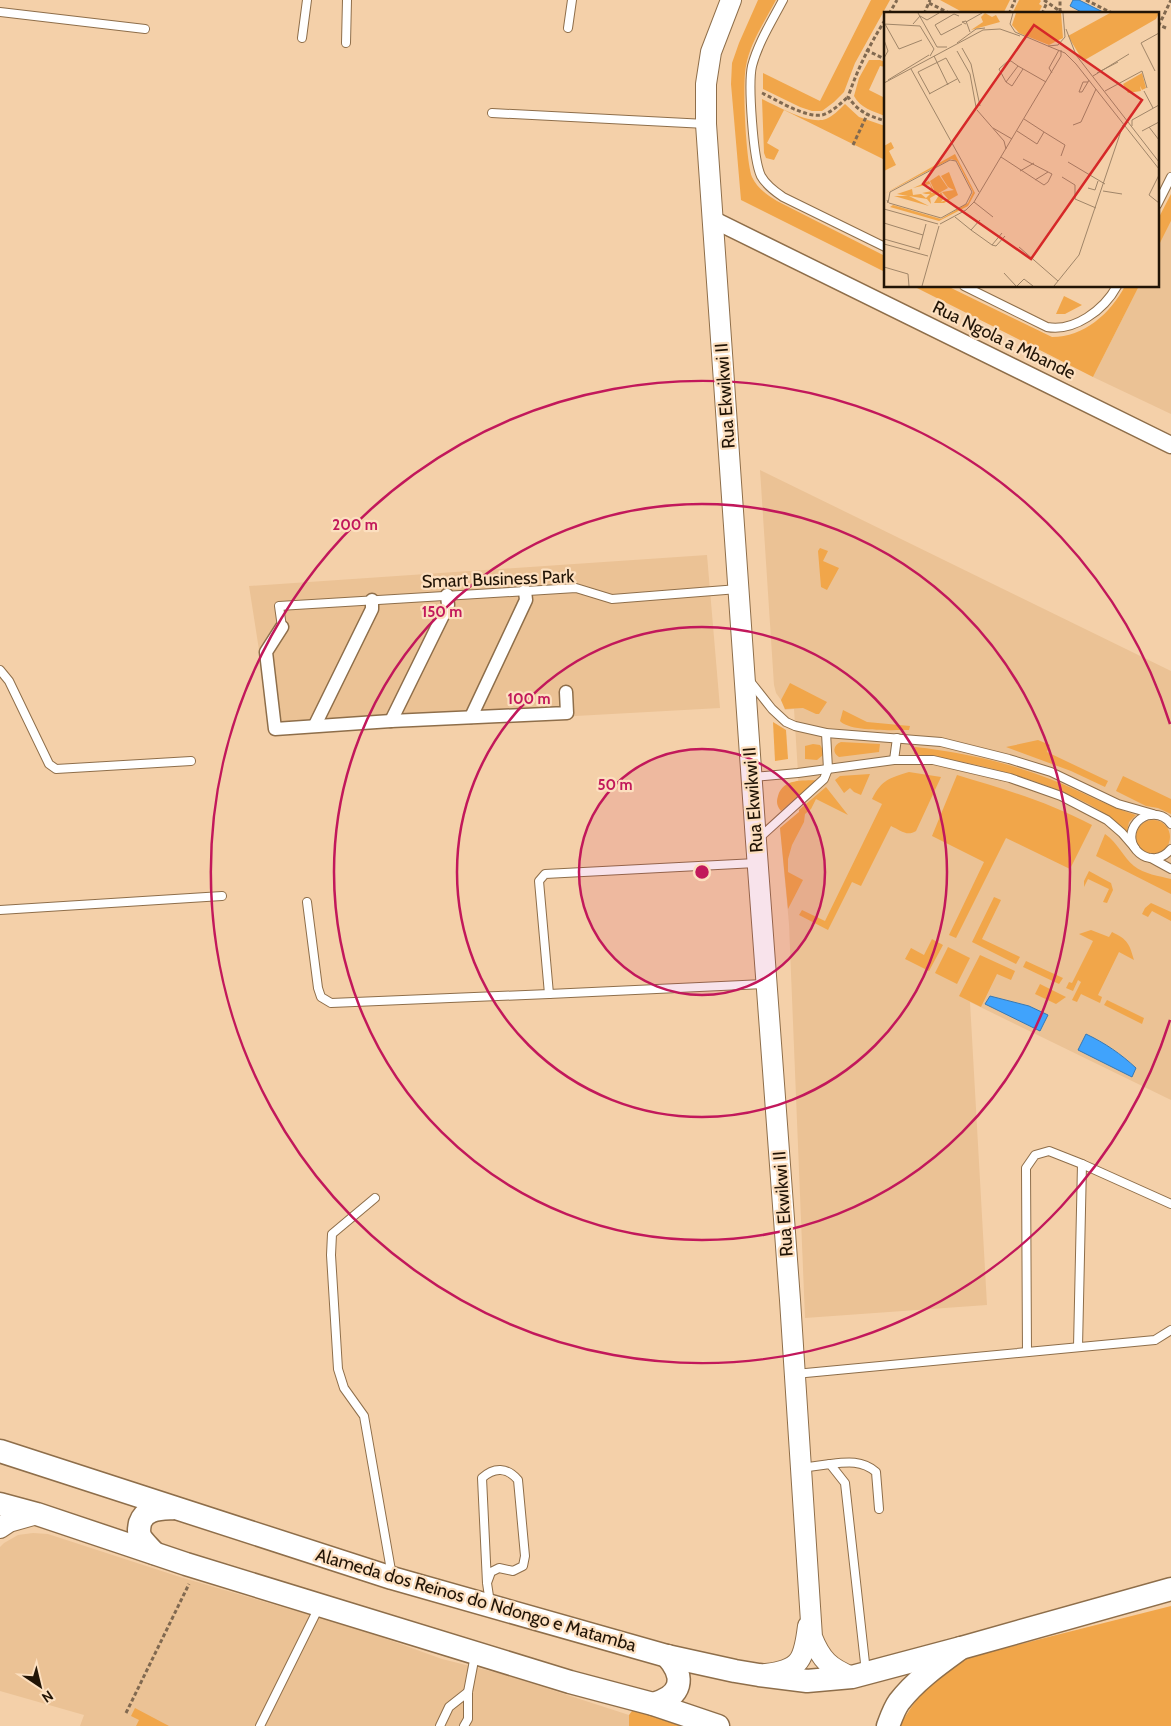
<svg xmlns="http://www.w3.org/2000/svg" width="1171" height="1726" font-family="Cabin,sans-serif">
	<rect width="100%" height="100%" fill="#f4d0a9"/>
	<g fill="#ebc295">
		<path d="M1171,221V414L1093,377L1139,286H1157V249Z"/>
		<path d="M760,470L1171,671V1100L970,1002L987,1305L805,1318L789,924L780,828L799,812L798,773L794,709L785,710L781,700L776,693L774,685Z"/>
		<path d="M707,555L720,708L272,733L249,586Z"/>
		<path d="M33,1533L48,1534L180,1577L289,1609L348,1625L442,1659L506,1675L629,1715V1726H80L84,1715L0,1691V1547L4,1543L18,1535Z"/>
	</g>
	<g fill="#f1a64a">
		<path d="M758,0H776C765,21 750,43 746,66C742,84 746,162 752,177C757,188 767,195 777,201L885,256V272L741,200L731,84L732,63L739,43Z"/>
		<path d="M871,0H890L855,63L844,92L834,102L822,111H812L800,107L763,89V73L820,101Z"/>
		<path d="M940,0H1010L1003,14H966Z"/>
		<path d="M1019,0H1040L1041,1L1039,4L1042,6L1038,14H1012Z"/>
		<path d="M869,60H880L885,62V67L880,66L869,90L885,98V116C873,111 860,108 854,96L859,78Z"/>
		<path d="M762,99C777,106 809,125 826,119C833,116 839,110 845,104L859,117L885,126V160L784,110L767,143L779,150L774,160L766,158L764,153Z"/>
		<path d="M1171,194V221L1157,249V221Z"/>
		<path d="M913,286H947L1052,337C1084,337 1110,314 1125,286H1139L1093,377Z"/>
		<path d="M1064,296L1082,305L1065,314H1056Z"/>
		<path d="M820,548L828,551L823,561L839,568L827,590L821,587L818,551Z"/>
		<path d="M790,683L827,702L819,714H816L803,708L785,709L781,700Z"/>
		<path d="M843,710L867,722L910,726L909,730C893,730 850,732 840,721Z"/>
		<path d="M773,722L786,730L788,759L775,761Z"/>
		<path d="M1038,740L1050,745L1047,752L1108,781L1105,787L1071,771L1006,747Z"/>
		<path d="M841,742L880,744L879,752L839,757C832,753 833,745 841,742Z"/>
		<path d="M813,744L820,745L823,750V755L817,760L805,759V746Z"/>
		<path d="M915,747C962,752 1006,762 1050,779C1079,790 1106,806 1136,815L1129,822L1127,832C1109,813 1086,802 1062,792C1015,772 966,761 914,754Z"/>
		<path d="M909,772L941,777L916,831C907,837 900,830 891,826L861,886L852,882L828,930L799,915L802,910L825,921L882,804L872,799C882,779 890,778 909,772Z"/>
		<path d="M870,774L861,795L854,792L850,788L844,793L835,780L840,776Z"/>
		<path d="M957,775C1004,789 1048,802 1092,825L1070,869L1006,838L956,938L949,935L984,862L932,836Z"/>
		<path d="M1123,776L1171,799V814L1158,808L1146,806L1116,791Z"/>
		<path d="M817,780L781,811C777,806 776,802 778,796C783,778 803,781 817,780Z"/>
		<path d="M826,787L848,815L816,799L811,809L805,814L804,822L792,845L788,859V872L803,880L788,909L780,828L799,812V810Z"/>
		<circle cx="1153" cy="837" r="17"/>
		<path d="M1105,834C1118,843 1123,857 1134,866C1144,874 1159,876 1171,879V894L1096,856Z"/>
		<path d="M1089,871L1111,883L1113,890L1107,903L1103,902L1109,889L1088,879L1084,887V881Z"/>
		<path d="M994,897L1001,900L982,939L1020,957L1016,964L972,942Z"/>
		<path d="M1151,903L1171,912V921L1152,911L1148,917L1142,914L1145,908Z"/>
		<path d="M1091,930L1109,937L1112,932C1128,940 1129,943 1134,960L1119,952L1098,995L1102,997L1100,1003L1081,994L1077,1002L1072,1000L1081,982L1078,980L1073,991L1066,988L1069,982L1072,983L1093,941L1079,934Z"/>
		<path d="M932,939L943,945L929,971L905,959L911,948L924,955Z"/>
		<path d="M948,947L970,958L957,984L935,973Z"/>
		<path d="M980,955L1015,971L1011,980L997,974L981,1007L959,996Z"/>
		<path d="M1026,961L1063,978L1059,984L1023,967Z"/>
		<path d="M1040,984L1066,997L1056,1004L1035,994Z"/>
		<path d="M1107,1000L1144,1018L1142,1024L1104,1005Z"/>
		<path d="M1171,1606V1726H899L920,1694L962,1659Z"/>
		<path d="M635,1707L692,1726H629V1715Z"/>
		<path d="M135,1708L169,1726H136L139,1720L131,1716Z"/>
	</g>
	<g fill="#40a3fc" stroke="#3778b2">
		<path d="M1073,0H1079L1107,14H1085L1070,6Z"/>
		<path d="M990,996L1029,1006L1048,1015L1040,1031L985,1004Z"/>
		<path d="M1086,1034C1105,1043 1121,1054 1136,1068L1132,1077L1078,1050Z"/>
	</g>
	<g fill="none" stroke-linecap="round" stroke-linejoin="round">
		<defs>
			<g id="service">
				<path d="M783,0C772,21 758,43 752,66C748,84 753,159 761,176C766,185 774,191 783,197L885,247"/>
				<path d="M0,12L145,29"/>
				<path d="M568,28L572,0"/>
				<path d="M302,38L307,0"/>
				<path d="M346,43L347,0"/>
				<path d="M492,113L706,124"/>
				<path d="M1157,205L1171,177"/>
				<path d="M964,286L1047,327C1074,332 1104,310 1117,286"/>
				<path d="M282,627L279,606L576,588L612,599L738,589"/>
				<path d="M0,670L9,681L49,764L56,769L191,761"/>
				<path d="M749,680L772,709L786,722L795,726L826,733L941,742L1009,759L1051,772L1118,804L1153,814"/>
				<path d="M894,760L897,738"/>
				<path d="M753,777L798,773L894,760H933L1010,778L1061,796L1107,820L1122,833L1135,848"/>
				<path d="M1171,824C1166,817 1159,814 1151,815C1145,815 1141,818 1137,822C1118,845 1151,873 1171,849"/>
				<path d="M758,839L824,779L828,769L826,733"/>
				<path d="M1151,858L1171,869"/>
				<path d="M307,902L318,988L321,997L331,1003L549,994L539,881L545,874L756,863"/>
				<path d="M0,910L222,896"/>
				<path d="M549,994L765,984"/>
				<path d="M375,1198L332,1234L331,1255L338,1369L344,1388L364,1416L392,1576"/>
				<path d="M1078,1347L1082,1164L1171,1204"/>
				<path d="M1027,1352L1026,1168L1035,1155L1049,1151L1082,1164"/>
				<path d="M795,1374L1155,1340L1171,1330"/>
				<path d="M830,1464C847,1462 862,1460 876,1472L879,1509"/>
				<path d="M801,1468L830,1464L845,1483L866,1672"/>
				<path d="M487,1583L491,1572L499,1568L513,1571L523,1566L525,1556L518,1480C507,1467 494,1467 482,1478L487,1583L490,1603"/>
				<path d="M260,1726L319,1607"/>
				<path d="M440,1726L449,1707L468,1692"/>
				<path d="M464,1726L468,1719V1692L475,1655"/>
			</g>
			<g id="pedestrian">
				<path d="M282,627L266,652L275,729L391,721L567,713L566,692"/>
				<path d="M471,717L526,600L525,591"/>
				<path d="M391,721L448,605L447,595"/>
				<path d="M315,725L372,609V600"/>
			</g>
			<path id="minor" d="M712,219L1171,445"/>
			<g id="tertiary">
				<path d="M731,0L711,52L706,84V124L756,841L790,1300L812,1637C821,1660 830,1668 852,1677"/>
				<path d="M0,1528L9,1522L37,1514"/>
				<path d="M766,1674C801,1670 804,1659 808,1626"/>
			</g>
			<g id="secondary">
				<path d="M0,1451L392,1578L667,1656L735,1671L759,1675L807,1681L852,1677L961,1648"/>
				<path d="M0,1504L37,1514L186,1564L570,1682L653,1704L718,1726"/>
				<path d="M154,1553C150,1548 144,1543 141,1538C138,1533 139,1528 140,1523C145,1508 161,1509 174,1508"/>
				<path d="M653,1704C682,1696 686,1678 667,1656"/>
				<path d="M888,1726C891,1718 894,1709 899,1702C916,1680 939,1664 961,1648L1171,1589"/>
			</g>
		</defs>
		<use href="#service" stroke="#8e6e4a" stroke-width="10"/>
		<use href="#pedestrian" stroke="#8e6e4a" stroke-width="15"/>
		<use href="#minor" stroke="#8e6e4a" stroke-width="19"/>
		<use href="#tertiary" stroke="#8e6e4a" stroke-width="22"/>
		<use href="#secondary" stroke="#8e6e4a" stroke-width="25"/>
		<g stroke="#816950" stroke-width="3" stroke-dasharray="4 2.5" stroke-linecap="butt">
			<path d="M1044,0L1064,14"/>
			<path d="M1086,0L1114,14"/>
			<path d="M929,3L951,14"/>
			<path d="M1060,12V0"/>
			<path d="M889,14L897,0"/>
			<path d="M924,14L930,0"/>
			<path d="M1009,14L1015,0"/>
			<path d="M1042,14L1047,2"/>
			<path d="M885,20C869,46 858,68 848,97C859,112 867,115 885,121"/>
			<path d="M1166,28L1159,25L1171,0"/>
			<path d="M866,50L885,59"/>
			<path d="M762,93C777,100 805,118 822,115C831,113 841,103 848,97"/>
			<path d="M853,145L867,115"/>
			<path d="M126,1713L189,1584"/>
		</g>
		<use href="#service" stroke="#fff" stroke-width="8"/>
		<use href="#pedestrian" stroke="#fff" stroke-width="12"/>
		<use href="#minor" stroke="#fff" stroke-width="16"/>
		<use href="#tertiary" stroke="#fff" stroke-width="20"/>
		<use href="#secondary" stroke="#fff" stroke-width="22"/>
	</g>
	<circle cx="702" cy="872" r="123" fill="#c2185b" fill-opacity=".12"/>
	<g fill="none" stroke="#c2185b" stroke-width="2.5">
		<circle cx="702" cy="872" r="123"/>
		<circle cx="702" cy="872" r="245"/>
		<circle cx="702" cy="872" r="368"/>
		<path d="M1170 1020A491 491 0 1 1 1170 724"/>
	</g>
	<g text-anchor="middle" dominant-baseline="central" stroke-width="4.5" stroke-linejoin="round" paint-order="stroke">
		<g font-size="18" fill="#211406" stroke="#fcdfbf">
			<text transform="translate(1004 340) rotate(26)">Rua Ngola a Mbande</text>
			<text transform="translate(725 396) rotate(-94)">Rua Ekwikwi II</text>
			<text transform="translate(498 579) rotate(-2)">Smart Business Park</text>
			<text transform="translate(753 800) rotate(-94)">Rua Ekwikwi II</text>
			<text transform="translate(783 1204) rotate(-94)">Rua Ekwikwi II</text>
			<text transform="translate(476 1600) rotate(16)">Alameda dos Reinos do Ndongo e Matamba</text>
		</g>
	</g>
	<g transform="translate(884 12)">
		<rect width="275" height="275" fill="#f4d0a9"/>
		<path d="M101,1L108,5L112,3L116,10L87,18L99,10L97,5ZM132,1H177L179,26L165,33L135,21L128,13ZM226,1H275L272,7L199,49L184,24ZM258,61L262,76L258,78L256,74L257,79L244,81L239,72ZM7,130L10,136L5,139L12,153L0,159V134ZM71,142L91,181L84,194L55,209L6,195L9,193L57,207L84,191L89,180L73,149L67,147L0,182ZM65,160L74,183L60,191H50L57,180L60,186L57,190L64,187L58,180L70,178L64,175L57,164ZM55,163L64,176L46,186L47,192L43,187L25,184L45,194L10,184H24L13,182L28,177L29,183L37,182L42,186L46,182H42L38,181L48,179L46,172L29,176L45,169L49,177L47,181L51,180L46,169Z" fill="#f1a64a"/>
		<path fill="none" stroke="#a08568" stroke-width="1" d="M34,1L53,35H63M129,1L126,12L131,20L164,34L174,33L181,25L179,1M75,4L70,2L51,13L57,23L78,12M82,10L98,1M0,12L36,14L50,37L46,44M1,12L15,37L38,28M29,12L36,4L43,8L55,1M82,12L78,10L82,9L86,20M182,17L192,43L275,150M0,28L4,39L0,46M73,31L92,17L101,16M164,34L181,41L192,52L275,157M78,36L87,52L96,94M73,39L86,62L92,95M50,44L64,73M134,54L122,70L115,57L124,49H127L134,54L162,70M27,57L95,180M271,59L257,31L275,21M168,61L165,56L175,38M213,61L234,50M209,64L245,42M4,68L45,43M122,70L128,74L139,57M204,70H199L195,80H198L204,70L205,68M0,71L99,18L116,17L136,24M221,79L258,59L263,76M260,79L269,96M45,82L73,67M46,82L34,60L62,46L76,71M93,98L120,129L122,137M140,107L160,120M189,113L197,110L212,77M248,114V108L275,93M265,115L275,128M109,116L128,127M133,119L153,132L160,120L181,133L177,144M258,119L275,110M117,145L160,173L164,170L168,162L139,147M184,150L221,172M136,159L150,151M178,165L191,173V187L212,196M151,168L164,160M204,176L211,178L214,169M219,179L238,182M3,188L4,191L6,180L66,148L72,149L88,180L82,192L57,206L5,191M90,190L109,205M275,191L265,183L275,163M0,197L54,212M71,205L87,218L96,208M0,211L39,223M56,212L82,198L90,190L177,44V38M87,218L108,233L118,221M0,227L35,237M0,232L44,244M108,233L112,234L121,224M135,235L174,269M35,238L42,212M0,255L24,262L25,274M120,261L132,274M38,274L55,214M133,274L140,267L149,274M170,274L195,243L239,113"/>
		<path fill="#d62828" fill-opacity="0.15" stroke="#d62828" stroke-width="2.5" d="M150,13L258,88L147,247L39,172Z"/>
		<rect width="275" height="275" fill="none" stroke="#211406" stroke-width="2.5"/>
	</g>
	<circle cx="702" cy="872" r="8" fill="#c2185b" stroke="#fcdfbf" stroke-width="2.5"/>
	<g font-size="15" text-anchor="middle" font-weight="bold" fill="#c2185b" stroke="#fcdfbf" stroke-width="4.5" stroke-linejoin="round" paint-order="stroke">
		<text x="355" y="530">200 m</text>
		<text x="442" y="617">150 m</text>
		<text x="529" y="704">100 m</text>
		<text x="615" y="790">50 m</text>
	</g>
	<g transform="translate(40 1686) rotate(145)" stroke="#fcdfbf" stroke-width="4" paint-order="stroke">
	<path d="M0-4L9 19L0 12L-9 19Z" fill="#211406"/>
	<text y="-8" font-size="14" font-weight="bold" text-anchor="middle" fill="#211406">N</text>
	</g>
</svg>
